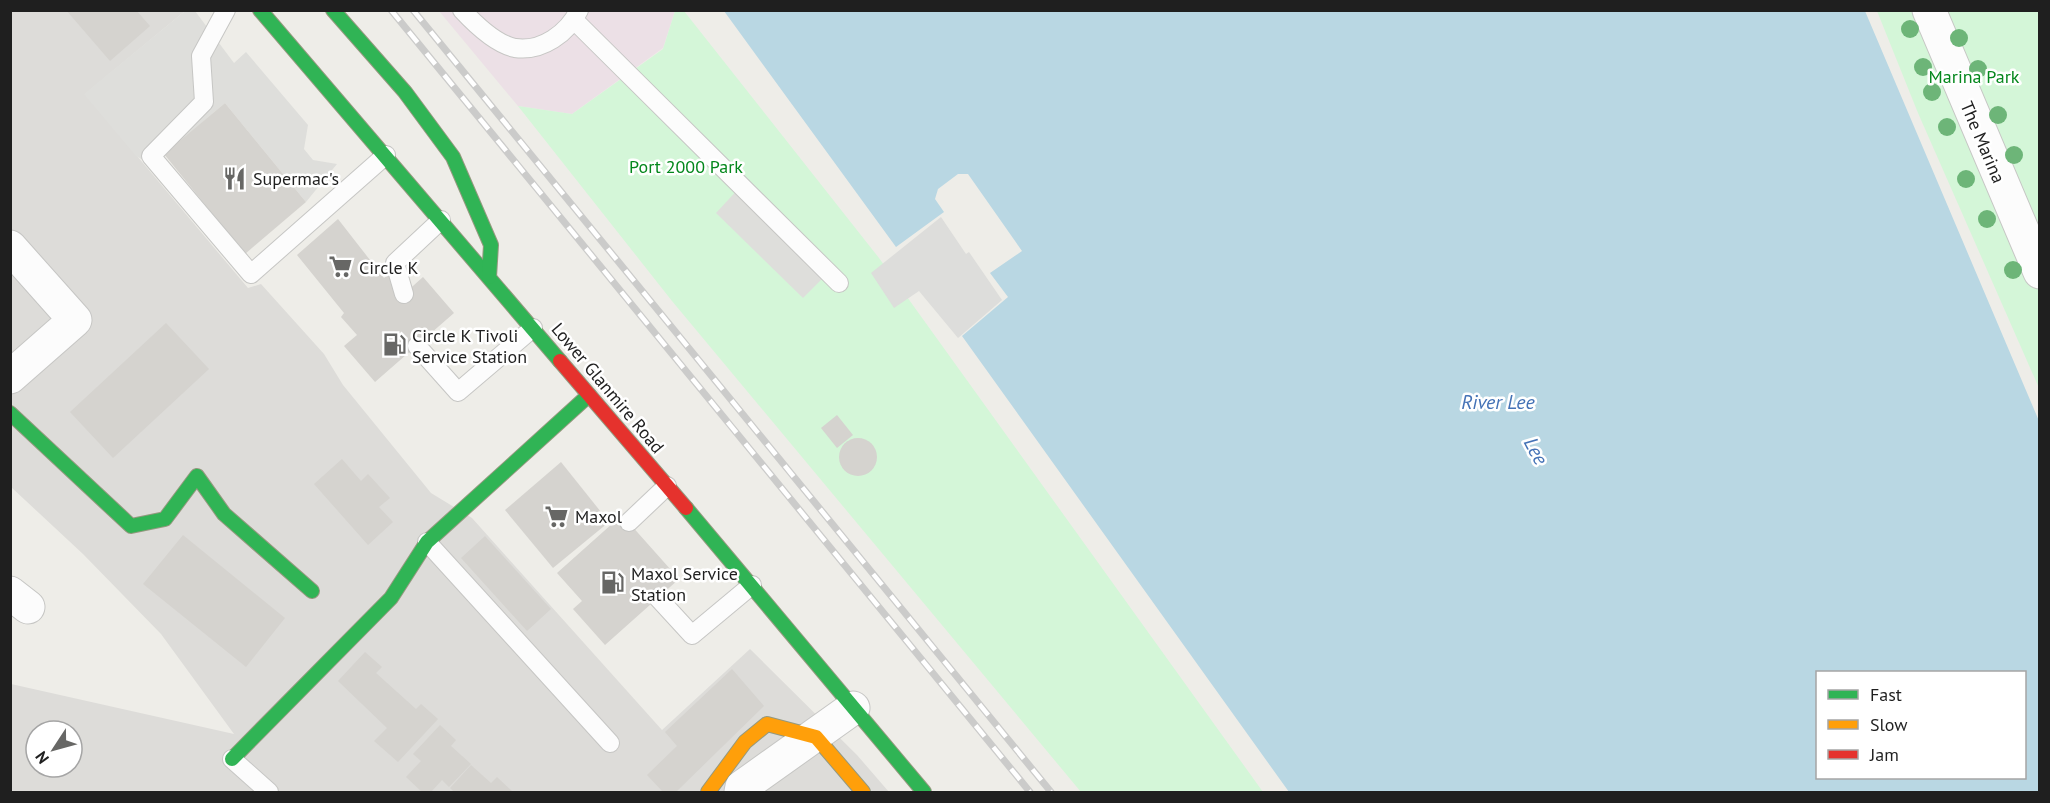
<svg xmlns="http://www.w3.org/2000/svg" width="2050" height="803" font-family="'PT Sans',sans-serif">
	<rect width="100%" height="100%" fill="#eeede8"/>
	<path fill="#dddcd9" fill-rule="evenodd" d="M10,11H185L85,94L248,288L261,284L324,354L343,385L431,493L472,518L662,730L750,649L857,755L889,792H11V684L234,734L161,634L83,554L11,487ZM36,731H72V767H36Z"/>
	<path fill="#ece0e6" d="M439,11H675L663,48L572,114L518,106Z"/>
	<g fill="#d4f6d8">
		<path d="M675,11H684L879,258L1263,792H1081L672,301L518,106L572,114L663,49Z"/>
		<path d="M1877,11H2039V388L1918,113Z"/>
	</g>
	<g fill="#dededb">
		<path d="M185,11H195L234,63L246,52L308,125L304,149L313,160L337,164L306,202L225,103L152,165L136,156L84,94Z"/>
		<path d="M741,186L829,272L803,298L716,213Z"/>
	</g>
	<path fill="#b9d7e3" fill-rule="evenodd" d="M724,11H1865L2039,421V792H1289L962,336L1008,297L990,273L1022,251L968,174H958L938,189L935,199L944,212L896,247ZM1818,672H2024V778H1818Z"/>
	<path fill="#dddddb" d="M941,217L966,254L969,252L1002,300L958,338L919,291L894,308L871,273Z"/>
	<g fill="#d5d3cf">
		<path d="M66,10H136L150,26L110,61Z"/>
		<path d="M225,103L306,202L245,254L164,154Z"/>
		<path d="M338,219L384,278L388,275L404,294L423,277L454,313L375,382L344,346L357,335L341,317L344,313L297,255Z"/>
		<path d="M166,323L209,369L113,458L70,412Z"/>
		<path d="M837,415L853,435L837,448L821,428Z"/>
		<circle cx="858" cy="457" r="19"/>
		<path d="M342,459L361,481L368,474L390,498L379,507L393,522L368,545L314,484Z"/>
		<path d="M561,462L609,522L553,568L505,510Z"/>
		<path d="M622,515L679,579L605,645L573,609L582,601L557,573Z"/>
		<path d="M183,535L285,618L246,667L143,584Z"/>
		<path d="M485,536L551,609L527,631L461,558Z"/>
		<path d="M365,652L382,667L376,673L416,709L421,704L438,719L398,762L374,741L387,728L338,681Z"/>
		<path d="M732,669L764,706L676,792H663L647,775L677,746L665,732Z"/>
		<path d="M440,725L456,740L451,746L471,764L449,787L442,780L431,792H422L406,777L421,761L413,754Z"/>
		<path d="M471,765L491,783L497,777L513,792H454L450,788Z"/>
	</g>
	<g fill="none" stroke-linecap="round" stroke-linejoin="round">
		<defs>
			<g id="lane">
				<path d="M226,10L201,56L204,102L151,156L251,274L386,155"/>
				<path d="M462,10C475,24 495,44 515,48C542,52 568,33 579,10"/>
				<path d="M574,20L839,283"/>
				<path d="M404,294L395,263L441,220"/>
				<path d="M417,346L458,392L533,328"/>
				<path d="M629,522L667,486"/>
				<path d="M427,542L610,743"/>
				<path d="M658,598L692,635L752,585"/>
				<path d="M232,759L269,792"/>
			</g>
			<g id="street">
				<path d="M1929,10L2040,272"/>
				<path d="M10,247L75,320L10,377"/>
				<path d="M10,593L28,607"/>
				<path d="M741,792L742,787L853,708"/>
			</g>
			<g id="fast">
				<path d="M260,10L560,361"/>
				<path d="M333,10L405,92L453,157L491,245L489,277"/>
				<path d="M10,413L131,526L165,519L197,476L224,514L312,591"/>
				<path d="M686,508L924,792"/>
				<path d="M232,759L391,598L427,542L589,395"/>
			</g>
			<path id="slow" d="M708,792L745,742L767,724L816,737L863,792"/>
			<path id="jam" d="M560,361L686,508"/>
		</defs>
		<use href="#lane" stroke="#c6c6c4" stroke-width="20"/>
		<use href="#street" stroke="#c6c6c4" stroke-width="35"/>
		<use href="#fast" stroke="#94997f" stroke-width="16"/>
		<use href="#slow" stroke="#94997f" stroke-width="16"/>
		<use href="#jam" stroke="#94997f" stroke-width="16"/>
		<use href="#lane" stroke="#fcfcfc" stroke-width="18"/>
		<use href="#street" stroke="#fcfcfc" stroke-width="33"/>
		<use href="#fast" stroke="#30b455" stroke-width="14"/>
		<use href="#slow" stroke="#ff9f0a" stroke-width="14"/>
		<use href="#jam" stroke="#e5322d" stroke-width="14"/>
		<defs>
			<g id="rail">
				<path d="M391,10L1030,792"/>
				<path d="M413,10L1051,792"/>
			</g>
		</defs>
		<use href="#rail" stroke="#cbcbca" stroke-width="7"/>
		<use href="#rail" stroke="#fff" stroke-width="4.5" stroke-dasharray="14" stroke-linecap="butt"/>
	</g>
	<g fill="#6db578">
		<circle cx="1910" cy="29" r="9"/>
		<circle cx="1959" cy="38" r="9"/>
		<circle cx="1923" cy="67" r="9"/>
		<circle cx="1978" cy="69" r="9"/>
		<circle cx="1932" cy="92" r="9"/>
		<circle cx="1998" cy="115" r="9"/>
		<circle cx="1947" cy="127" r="9"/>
		<circle cx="2014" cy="155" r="9"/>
		<circle cx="1966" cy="179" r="9"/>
		<circle cx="1987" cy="219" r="9"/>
		<circle cx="2013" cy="270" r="9"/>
	</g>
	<defs>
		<symbol id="restaurant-bare" viewBox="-9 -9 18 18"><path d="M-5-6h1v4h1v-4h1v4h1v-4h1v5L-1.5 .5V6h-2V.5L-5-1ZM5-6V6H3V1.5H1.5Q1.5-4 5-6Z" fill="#676765" stroke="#fff" stroke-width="2.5" paint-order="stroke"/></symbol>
		<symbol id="supermarket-bare" viewBox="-9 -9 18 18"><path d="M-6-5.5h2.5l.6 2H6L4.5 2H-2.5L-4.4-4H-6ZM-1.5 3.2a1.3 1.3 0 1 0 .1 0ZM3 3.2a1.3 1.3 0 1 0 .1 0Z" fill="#676765" stroke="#fff" stroke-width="2.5" paint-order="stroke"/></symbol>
		<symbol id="fuel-bare" viewBox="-9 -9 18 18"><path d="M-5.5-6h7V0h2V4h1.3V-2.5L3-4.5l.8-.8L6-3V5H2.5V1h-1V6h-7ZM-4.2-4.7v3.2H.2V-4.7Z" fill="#676765" stroke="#fff" stroke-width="2.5" paint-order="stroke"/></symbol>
	</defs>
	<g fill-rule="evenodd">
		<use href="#restaurant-bare" x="218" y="162" width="33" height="33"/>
		<use href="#supermarket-bare" x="324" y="250" width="33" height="33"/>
		<use href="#fuel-bare" x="378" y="328" width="33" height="33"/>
		<use href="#supermarket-bare" x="540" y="500" width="33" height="33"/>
		<use href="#fuel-bare" x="596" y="566" width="33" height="33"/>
	</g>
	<g text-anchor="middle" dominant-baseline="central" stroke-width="5" stroke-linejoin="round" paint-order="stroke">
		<g font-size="18" fill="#04871c" stroke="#fff">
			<text x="1974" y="76">Marina Park</text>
			<text x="686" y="166">Port 2000 Park</text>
		</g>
		<g font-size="18" fill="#1f1f1f" stroke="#fff">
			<text transform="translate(1983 142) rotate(67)">The Marina</text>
			<text transform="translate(608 388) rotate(50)">Lower Glanmire Road</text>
		</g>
		<g font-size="18" fill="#1f1f1f" stroke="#fff" text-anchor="start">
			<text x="253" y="178">Supermac's</text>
			<text x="359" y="267">Circle K</text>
			<text x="412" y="335">Circle K Tivoli<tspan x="412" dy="21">Service Station</tspan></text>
			<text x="575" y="516">Maxol</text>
			<text x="631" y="573">Maxol Service<tspan x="631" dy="21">Station</tspan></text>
		</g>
		<g font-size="20" font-style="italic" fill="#4472b6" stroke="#fff">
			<text x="1498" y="402">River Lee</text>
			<text transform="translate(1536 451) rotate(62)">Lee</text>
		</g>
	</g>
	<rect width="2050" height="803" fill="none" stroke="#1f1f1f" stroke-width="24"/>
	<rect x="1816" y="671" width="210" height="108" fill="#ffffff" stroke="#a5a5a5" stroke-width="1.5"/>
	<rect x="1828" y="690" width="30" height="9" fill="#30b455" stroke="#a5a5a5" stroke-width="1.5"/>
	<text x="1870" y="701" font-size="18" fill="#1f1f1f">Fast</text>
	<rect x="1828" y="720" width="30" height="9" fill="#ff9f0a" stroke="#a5a5a5" stroke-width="1.5"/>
	<text x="1870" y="731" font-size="18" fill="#1f1f1f">Slow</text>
	<rect x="1828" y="750" width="30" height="9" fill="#e5322d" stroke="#a5a5a5" stroke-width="1.5"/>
	<text x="1870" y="761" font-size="18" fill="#1f1f1f">Jam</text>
	<g transform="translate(54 749) rotate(234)"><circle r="28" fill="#ffffff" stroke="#a5a5a5" stroke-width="1.5"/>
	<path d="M0-4.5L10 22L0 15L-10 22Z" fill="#676765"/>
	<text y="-9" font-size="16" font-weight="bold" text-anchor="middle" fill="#1f1f1f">N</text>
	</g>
</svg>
